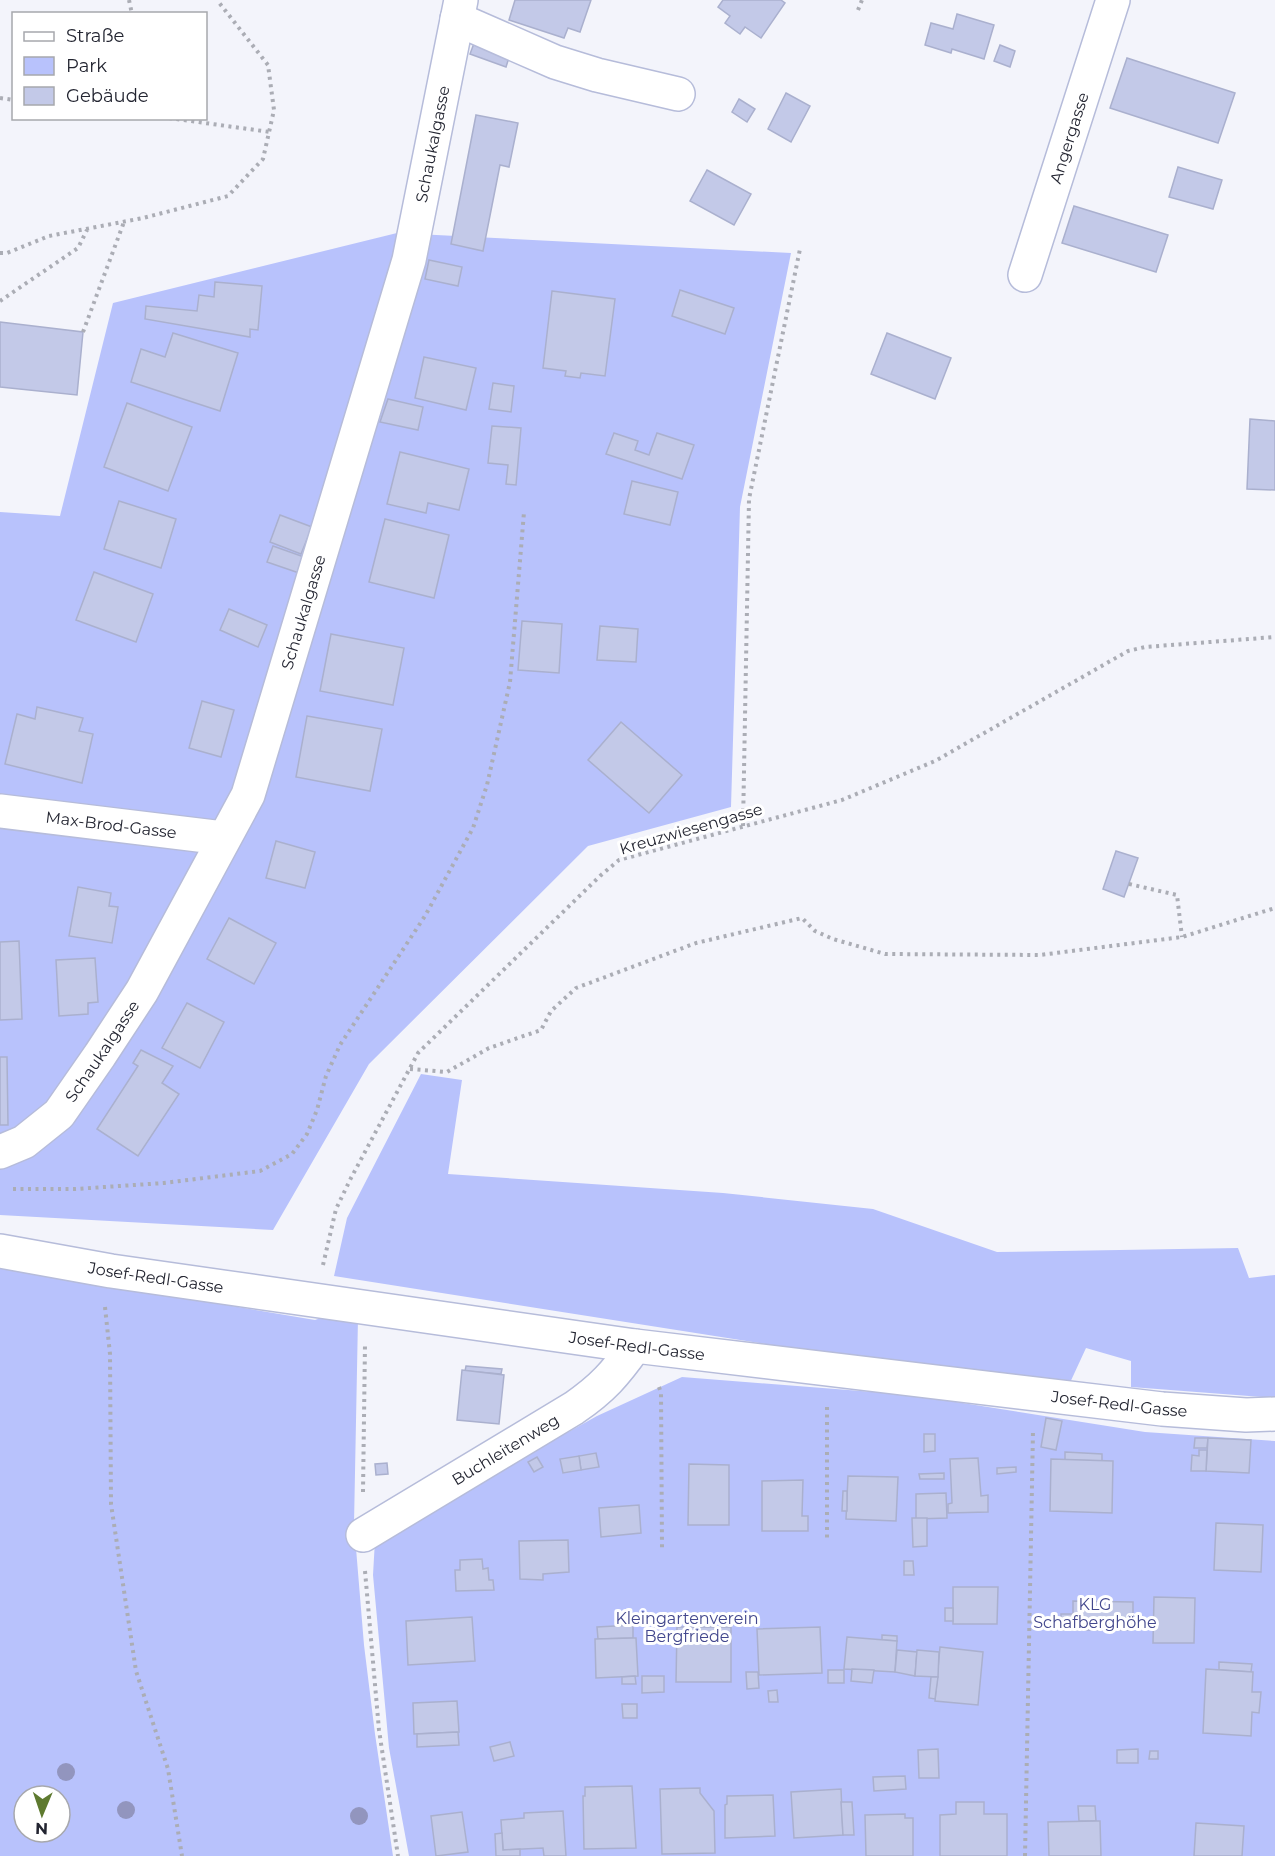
<svg xmlns="http://www.w3.org/2000/svg" width="1275" height="1856" font-family="Montserrat,sans-serif">
	<rect width="100%" height="100%" fill="#f3f4fb"/>
	<g fill="#b8c2fc" fill-rule="evenodd">
		<path d="M397,233L791,253L740,507L731,807L588,846L369,1064L273,1230L0,1215V512L60,516L113,303Z"/>
		<path d="M421,1074L462,1080L448,1174L723,1193L873,1209L997,1252L1238,1248L1249,1278L1275,1275V1398L1131,1387V1361L1086,1348L1068,1387L993,1380L334,1276L347,1218Z"/>
		<path d="M0,1267L315,1320L332,1314L358,1318L354,1524L364,1645L375,1734L393,1856H0ZM24,1796H60V1832H24Z"/>
		<path d="M682,1377L912,1395L1145,1432L1275,1441V1856H409L389,1748L373,1575L375,1540L597,1416Z"/>
	</g>
	<g fill="#c3c9e8" stroke="#aab0ce" stroke-width="1.5">
		<path d="M515,0H591L580,32L568,28L564,38L509,20Z"/>
		<path d="M723,0H781L785,3L761,38L745,27L740,34L725,23L730,16L718,7Z"/>
		<path d="M957,14L994,25L984,59L952,49L951,53L925,45L931,23L953,29Z"/>
		<path d="M476,38L511,51L506,67L470,54Z"/>
		<path d="M1000,45L1015,51L1010,67L994,61Z"/>
		<path d="M1127,58L1235,93L1218,143L1110,108Z"/>
		<path d="M786,93L810,106L791,142L768,129Z"/>
		<path d="M739,99L755,109L747,122L732,112Z"/>
		<path d="M476,115L518,123L509,167L500,165L483,251L451,244Z"/>
		<path d="M1178,167L1222,180L1213,209L1169,197Z"/>
		<path d="M707,170L751,194L734,225L690,201Z"/>
		<path d="M1074,206L1168,235L1156,272L1062,243Z"/>
		<path d="M429,260L462,267L458,286L425,279Z"/>
		<path d="M215,282L262,286L258,330L250,329V337L145,319L146,306L197,311L199,295L214,297Z"/>
		<path d="M680,290L734,308L725,334L672,316Z"/>
		<path d="M552,291L615,299L605,376L581,373L580,378L565,376L566,371L543,368Z"/>
		<path d="M0,322L83,332L77,395L0,387Z"/>
		<path d="M173,333L238,353L220,411L131,382L141,349L165,357Z"/>
		<path d="M887,333L951,358L935,399L871,374Z"/>
		<path d="M424,357L476,368L466,410L415,398Z"/>
		<path d="M493,383L514,386L511,412L489,409Z"/>
		<path d="M388,399L423,407L418,430L380,422Z"/>
		<path d="M127,403L192,427L168,491L104,467Z"/>
		<path d="M1250,419L1275,421V490L1247,489Z"/>
		<path d="M492,426L521,428L516,485L506,484L508,465L488,463Z"/>
		<path d="M614,433L638,441L635,450L649,455L657,433L694,445L682,479L606,454Z"/>
		<path d="M400,452L469,469L459,510L428,503L426,513L387,504Z"/>
		<path d="M632,481L678,492L670,525L624,514Z"/>
		<path d="M119,501L176,519L161,568L104,549Z"/>
		<path d="M280,515L312,527L301,554L270,542Z"/>
		<path d="M385,519L449,535L434,598L369,582Z"/>
		<path d="M273,546L304,557L299,573L267,562Z"/>
		<path d="M94,572L153,594L136,642L76,620Z"/>
		<path d="M229,609L267,625L258,647L220,630Z"/>
		<path d="M522,621L562,624L559,673L518,670Z"/>
		<path d="M600,626L638,629L636,662L597,660Z"/>
		<path d="M331,634L404,648L393,705L320,691Z"/>
		<path d="M202,701L234,710L221,757L189,748Z"/>
		<path d="M37,707L83,718L79,731L93,734L82,783L5,764L17,714L35,719Z"/>
		<path d="M307,716L382,729L370,791L296,777Z"/>
		<path d="M621,722L682,775L649,813L588,760Z"/>
		<path d="M276,841L315,852L305,888L266,878Z"/>
		<path d="M1116,851L1138,858L1124,897L1103,889Z"/>
		<path d="M78,887L111,893L109,906L118,907L112,943L69,936Z"/>
		<path d="M229,918L276,943L254,984L207,959Z"/>
		<path d="M19,941L22,1019L0,1020V942Z"/>
		<path d="M95,958L98,1002L88,1003V1014L59,1016L56,960Z"/>
		<path d="M187,1003L224,1022L200,1068L162,1048Z"/>
		<path d="M141,1050L173,1066L162,1083L179,1094L138,1156L97,1129L138,1066L133,1063Z"/>
		<path d="M0,1057H7L8,1125H0Z"/>
		<path d="M466,1366L502,1369L501,1374L465,1371Z"/>
		<path d="M462,1370L504,1375L499,1424L457,1420Z"/>
		<path d="M1046,1418L1062,1421L1056,1450L1041,1447Z"/>
		<path d="M924,1434H935V1451L924,1452Z"/>
		<path d="M1195,1438H1208L1207,1448H1194Z"/>
		<path d="M1208,1438L1251,1440L1249,1473L1206,1471Z"/>
		<path d="M1199,1450H1207L1206,1471H1191L1192,1455L1199,1456Z"/>
		<path d="M1065,1452L1102,1454V1461L1065,1460Z"/>
		<path d="M596,1453L599,1467L581,1470L579,1456Z"/>
		<path d="M579,1456L581,1470L563,1473L560,1459Z"/>
		<path d="M537,1457L543,1467L534,1472L528,1462Z"/>
		<path d="M978,1458L981,1496L988,1495V1512L948,1513V1504L952,1503L950,1459Z"/>
		<path d="M1051,1459L1113,1461L1112,1513L1050,1511Z"/>
		<path d="M387,1463L388,1474L376,1475L375,1464Z"/>
		<path d="M689,1464L729,1465V1525H688Z"/>
		<path d="M1016,1467V1472L997,1474V1468Z"/>
		<path d="M944,1473V1479H920L919,1474Z"/>
		<path d="M848,1476L898,1477L896,1521L846,1519Z"/>
		<path d="M803,1480L802,1516H808V1531H762V1481Z"/>
		<path d="M843,1491H847V1511H842Z"/>
		<path d="M946,1493L947,1518L916,1519V1494Z"/>
		<path d="M639,1505L641,1533L601,1537L599,1508Z"/>
		<path d="M912,1518H927V1546L913,1547Z"/>
		<path d="M1216,1523L1263,1525L1261,1572L1214,1570Z"/>
		<path d="M568,1540L569,1572L543,1574V1580L520,1579L519,1541Z"/>
		<path d="M482,1559L483,1569L488,1568L489,1580H493L494,1590L456,1591L455,1570H460V1560Z"/>
		<path d="M904,1561H913L914,1575H904Z"/>
		<path d="M953,1587H998L997,1624H953Z"/>
		<path d="M1154,1597L1195,1598L1194,1643H1153Z"/>
		<path d="M1073,1601L1133,1602V1630H1061V1614H1073Z"/>
		<rect x="945" y="1608" width="8" height="13"/>
		<path d="M472,1617L475,1661L408,1665L406,1621Z"/>
		<path d="M633,1625V1638L598,1639L597,1627Z"/>
		<path d="M677,1627H731V1682H676Z"/>
		<path d="M820,1627L822,1673L759,1675L757,1629Z"/>
		<path d="M882,1635L897,1636V1641L882,1640Z"/>
		<path d="M847,1637L897,1641L895,1672L844,1669Z"/>
		<path d="M633,1638H636L638,1676L596,1678L595,1639Z"/>
		<path d="M940,1647L983,1652L978,1705L935,1701Z"/>
		<path d="M897,1650L917,1652L915,1676L895,1672Z"/>
		<path d="M917,1650L939,1652L938,1677L915,1676Z"/>
		<path d="M1219,1662L1252,1664L1251,1672L1219,1670Z"/>
		<path d="M852,1669L874,1670L872,1683L851,1681Z"/>
		<path d="M1206,1669L1253,1672L1252,1692H1261L1259,1713L1252,1712L1251,1736L1203,1733Z"/>
		<rect x="828" y="1670" width="16" height="13"/>
		<path d="M746,1672H758L759,1688L747,1689Z"/>
		<path d="M635,1676L636,1684H622V1677Z"/>
		<path d="M642,1676H664V1692L642,1693Z"/>
		<path d="M931,1677H938L935,1699L929,1698Z"/>
		<path d="M777,1690L778,1702H769L768,1691Z"/>
		<path d="M457,1701L459,1732L414,1734L413,1703Z"/>
		<path d="M622,1704H637V1718H623Z"/>
		<path d="M458,1732L459,1745L417,1747V1734Z"/>
		<path d="M510,1742L514,1756L494,1761L490,1747Z"/>
		<path d="M938,1749L939,1778H919L918,1750Z"/>
		<path d="M1138,1749V1763H1117V1750Z"/>
		<path d="M1150,1751H1158V1759H1149Z"/>
		<path d="M905,1776L906,1789L874,1791L873,1777Z"/>
		<path d="M632,1786L636,1848L584,1849L583,1796H585V1787Z"/>
		<path d="M700,1788V1793L714,1811L715,1853L662,1854L660,1789Z"/>
		<path d="M841,1789L843,1835L794,1838L791,1792Z"/>
		<path d="M773,1795L775,1836L725,1838V1805L727,1804V1796Z"/>
		<path d="M841,1802H852L854,1835H843Z"/>
		<path d="M956,1802H984V1814H1007V1856H940V1815L956,1814Z"/>
		<path d="M1078,1806H1095L1096,1821H1079Z"/>
		<path d="M563,1811L566,1856H544L543,1848L503,1850L501,1820L524,1818V1813Z"/>
		<path d="M462,1812L468,1852L436,1856L431,1816Z"/>
		<path d="M905,1814V1818H913V1856H866L865,1815Z"/>
		<path d="M1096,1821H1100L1101,1856H1049L1048,1822Z"/>
		<path d="M1196,1823L1244,1826L1242,1856H1194Z"/>
		<path d="M502,1833L503,1850L520,1849V1856H496L495,1834Z"/>
	</g>
	<g fill="none" stroke-linecap="round" stroke-linejoin="round">
		<defs>
			<g id="minor">
				<path d="M457,19L555,62L597,75L678,94"/>
				<path id="s1" d="M1025,275L1113,0"/>
				<path id="s2" d="M0,811L223,838"/>
				<path id="s3" d="M0,1152L24,1142L59,1114L100,1055L142,991L248,795L409,260L461,0"/>
				<path id="s4" d="M0,1251L111,1271L635,1346L1162,1409L1246,1415L1275,1414"/>
				<path id="s5" d="M363,1535L574,1408C603,1388 615,1374 635,1346"/>
			</g>
		</defs>
		<use href="#minor" stroke="#b6bcda" stroke-width="36"/>
		<g stroke="#abadb5" stroke-width="4" stroke-dasharray="3 4.5" stroke-linecap="butt">
			<path d="M129,0L132,14"/>
			<path d="M858,10L862,0"/>
			<path d="M0,98L14,100"/>
			<path d="M169,118L270,132"/>
			<path d="M0,253H7L49,236L143,218L228,196L263,159L274,110L268,65L217,0"/>
			<path d="M0,301L78,248L87,230"/>
			<path d="M83,332L124,222"/>
			<path d="M743,826L749,499L800,249"/>
			<path d="M1129,884L1177,895L1182,937"/>
			<path d="M410,1069L447,1072L489,1048L541,1030L551,1011L576,988L696,943L802,918L815,931L833,939L885,954L1040,955L1182,937L1275,908"/>
			<path d="M13,1189H75L164,1183L260,1171L292,1154L307,1134L317,1110L326,1076L340,1045L425,916L473,828L487,785L510,682L524,512"/>
			<path d="M323,1265L336,1209L351,1178L418,1053L600,876L619,860L842,800L935,761L1128,651L1145,647L1275,637"/>
			<path d="M105,1307L110,1354L111,1504L136,1671L168,1769L182,1856"/>
			<path d="M659,1387L661,1393L662,1548"/>
			<path d="M827,1407V1538"/>
			<path d="M363,1492L365,1344"/>
			<path d="M365,1571L379,1730L398,1856"/>
			<path d="M1025,1856L1033,1431"/>
		</g>
		<use href="#minor" stroke="#fff" stroke-width="33"/>
	</g>
	<g fill="#9295be">
		<circle cx="66" cy="1772" r="9"/>
		<circle cx="126" cy="1810" r="9"/>
		<circle cx="359" cy="1816" r="9"/>
	</g>
	<g text-anchor="middle" dominant-baseline="central" stroke-width="6" stroke-linejoin="round" paint-order="stroke">
		<g font-size="16" fill="#232531" stroke="#fff">
			<text stroke="none"><textPath href="#s1" startOffset="144">Angergasse</textPath></text>
			<text stroke="none"><textPath href="#s3" startOffset="1119">Schaukalgasse</textPath></text>
			<text stroke="none"><textPath href="#s3" startOffset="633">Schaukalgasse</textPath></text>
			<text stroke="none"><textPath href="#s2" startOffset="112">Max-Brod-Gasse</textPath></text>
			<text transform="translate(691 829) rotate(-16)">Kreuzwiesengasse</text>
			<text stroke="none"><textPath href="#s3" startOffset="147">Schaukalgasse</textPath></text>
			<text stroke="none"><textPath href="#s4" startOffset="158">Josef-Redl-Gasse</textPath></text>
			<text stroke="none"><textPath href="#s4" startOffset="644">Josef-Redl-Gasse</textPath></text>
			<text stroke="none"><textPath href="#s4" startOffset="1130">Josef-Redl-Gasse</textPath></text>
			<text stroke="none"><textPath href="#s5" startOffset="166">Buchleitenweg</textPath></text>
		</g>
		<g font-size="16" fill="#42478d" stroke="#fff">
			<text x="1095" y="1604">KLG<tspan x="1095" dy="18">Schafberghöhe</tspan></text>
			<text x="687" y="1618">Kleingartenverein<tspan x="687" dy="18">Bergfriede</tspan></text>
		</g>
	</g>
	<rect x="12" y="12" width="195" height="108" fill="#ffffff" stroke="#a7a8ad" stroke-width="1.5"/>
	<rect x="24" y="32" width="30" height="9" fill="#ffffff" stroke="#a7a8ad" stroke-width="1.5"/>
	<text x="66" y="42" font-size="18" fill="#232531">Straße</text>
	<rect x="24" y="57" width="30" height="18" fill="#b8c2fc" stroke="#a7a8ad" stroke-width="1.5"/>
	<text x="66" y="72" font-size="18" fill="#232531">Park</text>
	<rect x="24" y="87" width="30" height="18" fill="#c3c9e8" stroke="#a7a8ad" stroke-width="1.5"/>
	<text x="66" y="102" font-size="18" fill="#232531">Gebäude</text>
	<g transform="translate(42 1814) rotate(182)"><circle r="28" fill="#ffffff" stroke="#a7a8ad" stroke-width="1.5"/>
	<path d="M0-4.5L10 22L0 15L-10 22Z" fill="#5e7a2f"/>
	<text y="-9" font-size="16" font-weight="bold" text-anchor="middle" fill="#232531">N</text>
	</g>
</svg>
